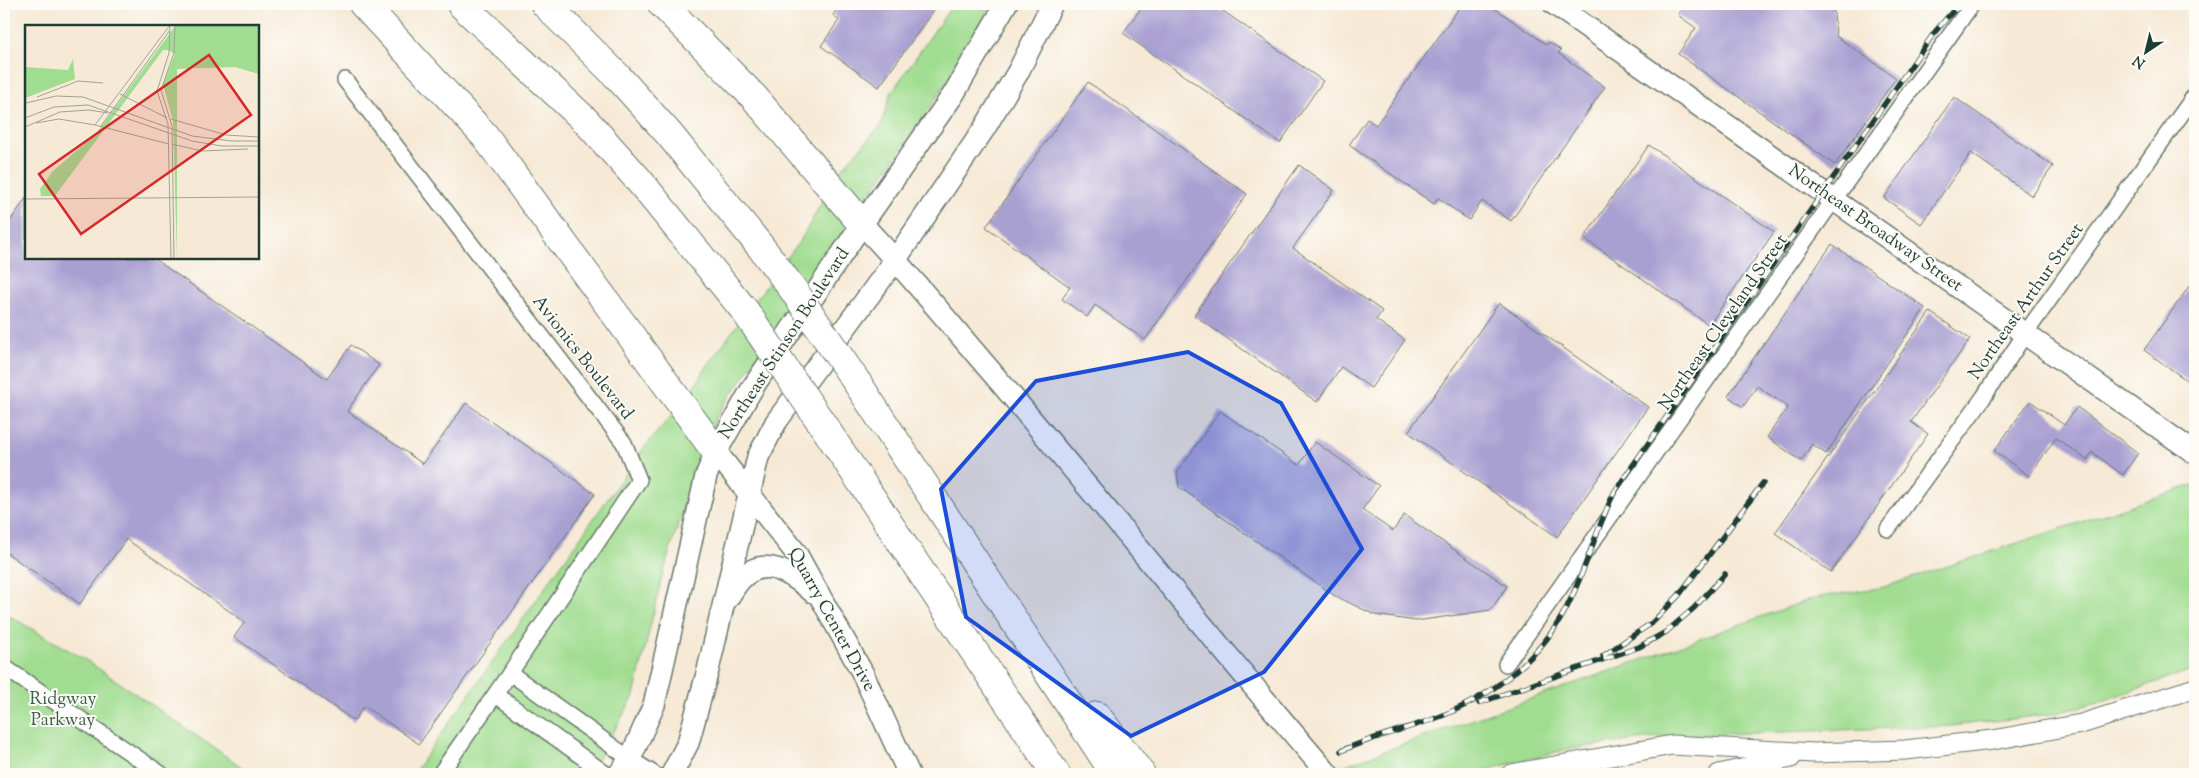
<svg xmlns="http://www.w3.org/2000/svg" width="2199" height="778" font-family="'Sorts Mill Goudy',serif">
	<rect width="100%" height="100%" fill="#fdfcf7"/>
	<filter id="ink" filterUnits="userSpaceOnUse"><feTurbulence type="fractalNoise" baseFrequency=".02" numOctaves="2"/><feDisplacementMap in="SourceGraphic" scale="10" xChannelSelector="R" yChannelSelector="G"/><feConvolveMatrix kernelMatrix="1 2 1 2 8 2 1 2 1" color-interpolation-filters="sRGB"/></filter>
	<filter id="wash" filterUnits="userSpaceOnUse"><feTurbulence type="fractalNoise" baseFrequency=".0096" numOctaves="4" result="noise"/><feDisplacementMap in="SourceGraphic" scale="20" xChannelSelector="R" yChannelSelector="G"/><feGaussianBlur stdDeviation="1.12" result="paint"/><feColorMatrix in="noise" values="0 0 0 0 0 0 0 0 0 0 0 0 0 0 0 0 0 1.4 0 .05"/><feComposite in="paint" operator="in"/></filter>
	<g filter="url(#wash)">
		<rect width="100%" height="100%" fill="#f6e9d5"/>
		<g fill="#a1dd91" stroke="#608d62">
			<path d="M953,4H991L975,35L939,94L716,417L695,471L662,576L634,696L589,774H413L643,449L690,394L709,363L802,238L838,173L881,125L891,93Z"/>
			<path d="M2193,485L2195,486V669L2102,701L2053,714L1952,726L1669,736L1568,749L1470,774H1320L1814,598L1884,587Z"/>
			<path d="M4,613L86,660L252,774H4Z"/>
		</g>
		<g id="blocks">
			<g fill="#a9a0d2">
				<path d="M841,4H938L879,87L821,46L839,20L833,15Z"/>
				<path d="M1144,4H1213L1323,81L1280,143L1123,33Z"/>
				<path d="M1462,4H1489L1547,45L1549,42L1561,50L1558,53L1605,87L1511,221L1482,201L1469,220L1438,198L1434,204L1349,145L1367,119L1376,125Z"/>
				<path d="M1685,4H1833L1836,36L1896,78L1835,165L1678,54L1696,28L1678,15Z"/>
				<path d="M1088,82L1247,194L1145,340L1095,305L1087,317L1062,299L1070,287L986,227Z"/>
				<path d="M1954,97L2053,166L2032,196L1971,153L1921,224L1884,198Z"/>
				<path d="M1649,145L1774,232L1709,325L1584,238Z"/>
				<path d="M1299,165L1334,190L1293,248L1382,311L1376,320L1405,340L1371,388L1341,367L1317,402L1194,315Z"/>
				<path d="M26,198V258H153L327,379L351,345L379,365L347,411L423,464L466,403L595,494L419,744L364,706L354,721L234,637L245,622L126,539L80,604L4,551V230Z"/>
				<path d="M1832,244L1925,308L1826,454L1812,444L1801,461L1767,437L1788,407L1757,386L1743,407L1728,396Z"/>
				<path d="M2195,278V379L2192,384L2144,350Z"/>
				<path d="M1499,303L1648,407L1557,537L1408,432Z"/>
				<path d="M1930,312L1970,339L1911,422L1928,434L1831,572L1775,533Z"/>
				<path d="M2030,401L2064,425L2077,407L2138,453L2123,475L2092,452L2087,460L2056,438L2029,476L1994,451Z"/>
				<path d="M1220,411L1299,465L1315,442L1379,486L1362,510L1393,531L1404,515L1507,586L1491,610L1416,621L1375,615L1335,596L1179,487L1177,473Z"/>
			</g>
		</g>
	</g>
	<g filter="url(#ink)">
		<use href="#blocks" fill-opacity="0" stroke="#6a796c" stroke-width="1"/>
		<g fill="none" stroke-linecap="round" stroke-linejoin="round">
			<defs>
				<g id="minor">
					<path d="M345,80L624,443L639,480L510,673L440,774"/>
					<path d="M1888,529L1983,398L2025,334L2195,95"/>
					<path d="M1506,664L1972,4"/>
					<path d="M4,667L161,774"/>
					<path d="M510,673L630,759L654,774"/>
					<path d="M496,695L606,774"/>
				</g>
				<g id="tertiary">
					<path d="M1511,774L1672,745L1814,753L1905,750L1993,740L2081,724L2195,688"/>
					<path d="M1719,774L1791,758"/>
				</g>
				<g id="secondary">
					<path d="M1554,4L2195,453"/>
					<path d="M862,224C908,272 950,324 994,375C1106,507 1215,643 1328,774"/>
					<path d="M716,452L796,553L862,672L909,774"/>
					<path d="M727,599C731,593 735,586 740,580C764,553 793,575 813,592"/>
					<path d="M619,774L630,759L654,705L706,476L716,452L753,387L862,224L953,95L1006,4"/>
					<path d="M672,774L688,743L708,670L758,457L776,422L896,259L984,129L1018,72L1052,4"/>
				</g>
				<g id="motorway">
					<path d="M363,4L485,136L716,452"/>
					<path d="M461,4L586,121L637,178L745,311"/>
					<path d="M545,4L618,77L669,134L760,246"/>
					<path d="M662,4L754,97L862,224"/>
					<path d="M858,384L1115,774"/>
					<path d="M825,428L1056,774"/>
					<path d="M1097,716L1141,774"/>
				</g>
			</defs>
			<use href="#minor" stroke="#6a796c" stroke-width="18"/>
			<use href="#tertiary" stroke="#6a796c" stroke-width="21"/>
			<use href="#secondary" stroke="#6a796c" stroke-width="24"/>
			<use href="#motorway" stroke="#6a796c" stroke-width="30"/>
			<use href="#minor" stroke="#fff" stroke-width="15"/>
			<use href="#tertiary" stroke="#fff" stroke-width="19"/>
			<use href="#secondary" stroke="#fff" stroke-width="21"/>
			<use href="#motorway" stroke="#fff" stroke-width="28"/>
			<defs>
				<g id="rail">
					<path d="M1603,656L1653,622L1679,595L1763,483"/>
					<path d="M1479,703L1639,647L1666,632L1694,608L1725,574"/>
					<path d="M1341,751C1371,738 1401,730 1431,720C1489,699 1542,659 1569,603C1587,566 1597,527 1615,491L1934,33L1952,12L1964,4"/>
				</g>
			</defs>
			<use href="#rail" stroke="#1f3d34" stroke-width="5.5"/>
			<use href="#rail" stroke="#fdfcf7" stroke-width="4" stroke-dasharray="11" stroke-linecap="butt"/>
			<defs>
				<g id="motorway-bridge">
					<path d="M760,246L792,288L858,384"/>
					<path d="M745,311L825,428"/>
				</g>
			</defs>
			<use href="#motorway-bridge" stroke="#6a796c" stroke-width="30" stroke-linecap="butt"/>
			<use href="#motorway-bridge" stroke="#fff" stroke-width="28"/>
		</g>
	</g>
	<path fill="#1d4ed8" fill-opacity="0.2" stroke="#1d4ed8" stroke-width="4" stroke-linejoin="round" d="M1188,352L1281,403L1362,549L1264,672L1131,736L966,617L941,489L1036,381Z"/>
	<g text-anchor="middle" dominant-baseline="central" stroke-width="4" stroke-linejoin="round" paint-order="stroke">
		<g font-size="18" fill="#1f3d34" stroke="#fdfcf7">
			<text transform="translate(1875 229) rotate(35)">Northeast Broadway Street</text>
			<text transform="translate(2027 302) rotate(-55)">Northeast Arthur Street</text>
			<text transform="translate(1724 323) rotate(-55)">Northeast Cleveland Street</text>
			<text transform="translate(785 344) rotate(-57)">Northeast Stinson Boulevard</text>
			<text transform="translate(582 358) rotate(52)">Avionics Boulevard</text>
			<text transform="translate(831 620) rotate(61)">Quarry Center Drive</text>
		</g>
		<g font-size="18" fill="#395d47" stroke="#fdfcf7">
			<text x="63" y="700">Ridgway<tspan x="63" dy="21">Parkway</tspan></text>
		</g>
	</g>
	<g transform="translate(25 25)">
		<rect width="234" height="234" fill="#f6e9d5"/>
		<path d="M151,0H234V49L210,42L152,44V234L148,96L138,59L150,29L143,25H138L30,171H16L15,164L28,146L70,110ZM48,34L50,54L0,73V42L43,45Z" fill="#a1dd91"/>
		<path fill="none" stroke="#a0a495" stroke-width="1" d="M145,0L144,28L132,66L143,99L146,234M95,69L142,93M12,72L53,56L78,58M1,78L31,71L58,72L167,111L207,116H234M0,93L29,82L63,80L167,116L197,121H234M146,94L201,110L234,112M11,98L34,94L70,100M76,101L145,5M0,102L35,87L64,85L83,88M144,119L70,100L145,0M147,119L177,126L223,124M0,174L234,172M149,234L147,101L136,65L149,28L150,0"/>
		<path fill="#d62828" fill-opacity="0.15" stroke="#d62828" stroke-width="2.5" d="M184,30L226,90L56,209L14,149Z"/>
		<rect width="234" height="234" fill="none" stroke="#1f3d34" stroke-width="2.5"/>
	</g>
	<rect width="2199" height="778" fill="none" stroke="#fdfcf7" stroke-width="20"/>
	<g transform="translate(2146 52) rotate(215)" stroke="#fdfcf7" stroke-width="4" paint-order="stroke">
	<path d="M0-4L9 19L0 12L-9 19Z" fill="#1f3d34"/>
	<text y="-8" font-size="14" font-weight="bold" text-anchor="middle" fill="#1f3d34">N</text>
	</g>
</svg>
